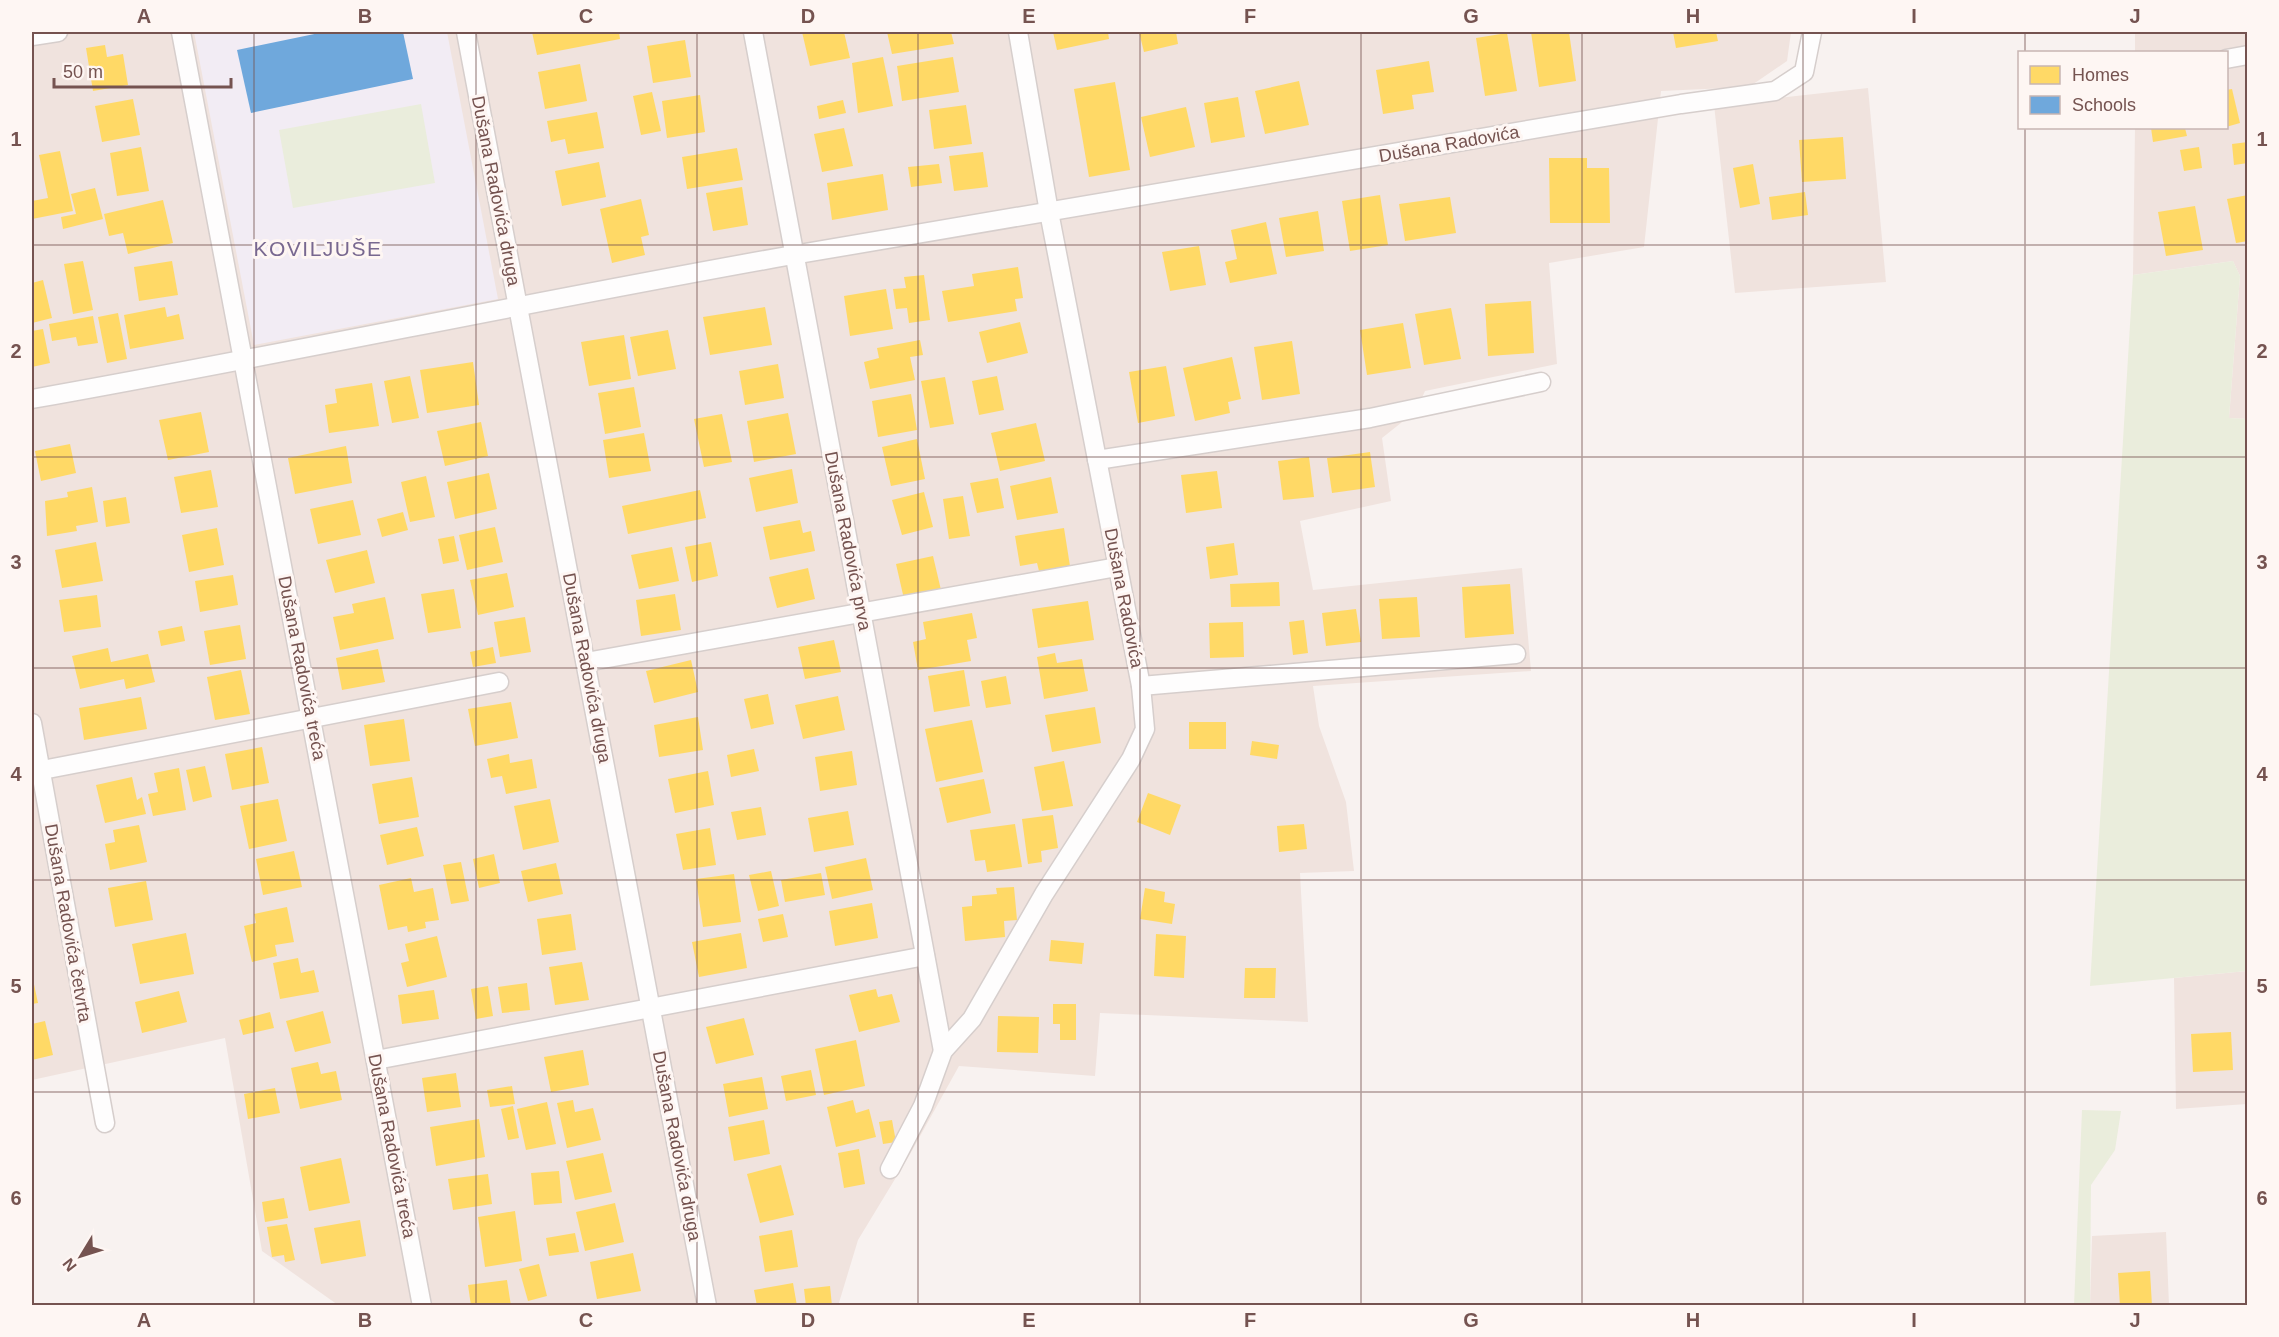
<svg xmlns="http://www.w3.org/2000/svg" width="2279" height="1337" font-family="Arial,sans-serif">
	<rect width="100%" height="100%" fill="#f8f2f0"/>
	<g fill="#f0e3de">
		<path d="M32,32H1791L1787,61L1749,87L1661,91L1644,247L1549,263L1557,364L1425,391L1416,411L1382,438L1391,501L1300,521L1313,590L1522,568L1531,671L1313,686L1319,726L1346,802L1354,871L1300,873L1308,1022L1100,1013L1095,1076L959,1066L909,1156L858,1240L838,1306L338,1305L262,1251L225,1038L32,1080Z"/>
		<path d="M2135,32H2247V419L2229,418L2240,276L2233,261L2133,275L2135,128H2226V52H2135Z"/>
		<path d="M1868,88L1886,282L1735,293L1714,105Z"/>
		<path d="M2247,971V1104L2176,1109L2174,978Z"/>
		<path d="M2166,1232L2169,1305L2090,1306L2092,1236Z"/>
	</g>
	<path fill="#f2ecf4" d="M194,32H447L498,299L254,345Z"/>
	<g fill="#eaeddc">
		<path d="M421,104L435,183L293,208L279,130Z"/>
		<path d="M2233,261L2240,276L2229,418L2248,419L2247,971L2090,986L2133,275Z"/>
		<path d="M2082,1110L2121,1111L2115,1150L2091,1185L2090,1305L2074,1306Z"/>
	</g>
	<g fill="#ffd966">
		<path d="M532,32H619L620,39L537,55Z"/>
		<path d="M802,32H844L850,58L810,66Z"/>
		<path d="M887,32H951L954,44L892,54Z"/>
		<path d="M1053,32H1108L1109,39L1057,50Z"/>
		<path d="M1139,32H1176L1178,44L1144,52Z"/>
		<path d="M1531,32H1569L1576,81L1539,87Z"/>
		<path d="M1673,32H1716L1718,41L1676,48Z"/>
		<path d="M1507,33L1517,91L1485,96L1476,38Z"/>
		<path d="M685,40L691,77L653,83L647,46Z"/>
		<path d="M105,45L107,57L123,54L128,85L93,91L86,48Z"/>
		<path d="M883,57L893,106L858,113L852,63Z"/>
		<path d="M953,57L959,92L902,101L897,66Z"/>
		<path d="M1429,61L1434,92L1412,95L1414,109L1383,114L1376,70Z"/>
		<path d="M580,64L587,101L545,109L538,72Z"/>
		<path d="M1299,81L1309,125L1265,134L1255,91Z"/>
		<path d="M1115,82L1130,170L1089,177L1074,89Z"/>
		<path d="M2232,89L2240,123L2226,127V90Z"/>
		<path d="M652,92L661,131L641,135L633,96Z"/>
		<path d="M700,95L705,132L667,138L662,101Z"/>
		<path d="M1238,97L1245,137L1211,143L1204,103Z"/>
		<path d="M133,99L140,135L102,142L95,106Z"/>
		<path d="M843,100L846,113L819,119L817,106Z"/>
		<path d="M966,105L972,144L934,149L929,110Z"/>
		<path d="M1186,107L1195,147L1150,157L1141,117Z"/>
		<path d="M597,112L604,148L568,154L565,139L551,142L547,121Z"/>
		<path d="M844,128L853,166L822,172L814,134Z"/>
		<path d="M2151,128H2185L2187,136L2153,142Z"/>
		<path d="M1843,137L1846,179L1802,182L1799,140Z"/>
		<path d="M2248,142V163L2234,165L2232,144Z"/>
		<path d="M141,147L149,191L117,196L110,153Z"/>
		<path d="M2199,147L2202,168L2184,171L2180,150Z"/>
		<path d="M737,148L743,180L687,189L682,157Z"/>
		<path d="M60,151L73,211L32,219V201L48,198L39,155Z"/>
		<path d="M983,152L988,187L954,191L949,156Z"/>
		<path d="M1549,158H1587V168H1609L1610,223H1550Z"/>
		<path d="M599,162L606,197L562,206L555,171Z"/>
		<path d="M939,164L942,183L911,187L908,167Z"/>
		<path d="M1753,164L1760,204L1740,208L1733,168Z"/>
		<path d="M883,174L888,210L832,220L827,183Z"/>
		<path d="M742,187L748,225L713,231L706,193Z"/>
		<path d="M95,188L103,219L63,229L61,217L76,214L71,194Z"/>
		<path d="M1805,192L1808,215L1772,220L1769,197Z"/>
		<path d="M1380,195L1388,245L1350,251L1342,201Z"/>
		<path d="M2248,195V241L2236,243L2227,199Z"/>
		<path d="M1450,197L1456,233L1405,241L1399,204Z"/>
		<path d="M641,199L649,235L641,237L645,255L612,263L600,209Z"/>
		<path d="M163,200L173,243L128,254L123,233L109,236L104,214Z"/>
		<path d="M2195,206L2203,250L2166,256L2158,212Z"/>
		<path d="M1318,211L1324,251L1286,257L1279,218Z"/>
		<path d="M1266,222L1277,274L1230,283L1225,262L1237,259L1231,230Z"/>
		<path d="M1199,246L1206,285L1170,291L1162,252Z"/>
		<path d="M83,261L93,310L73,314L64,264Z"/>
		<path d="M172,261L178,295L139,301L134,267Z"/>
		<path d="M1018,267L1023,298L1015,299L1017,311L948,322L942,291L974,286L972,274Z"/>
		<path d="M924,275L930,320L909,323L907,308L896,309L893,289L906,288L904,277Z"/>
		<path d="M43,280L52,318L32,323V283Z"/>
		<path d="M886,289L893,329L850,336L844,296Z"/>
		<path d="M1531,301L1534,353L1488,356L1485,304Z"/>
		<path d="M165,307L167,317L179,314L184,339L130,349L124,315Z"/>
		<path d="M765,307L772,345L710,355L703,317Z"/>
		<path d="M1451,308L1461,359L1424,365L1415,314Z"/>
		<path d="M118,313L127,359L107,363L98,317Z"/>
		<path d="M93,316L98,343L78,346L76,337L52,341L49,324Z"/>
		<path d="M1020,322L1028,353L987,363L979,332Z"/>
		<path d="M1403,323L1411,368L1367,375L1360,330Z"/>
		<path d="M43,329L50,363L32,367V331Z"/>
		<path d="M668,330L676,369L638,376L630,337Z"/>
		<path d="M624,335L631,379L589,386L581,342Z"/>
		<path d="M920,340L923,355L910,357L915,380L870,389L864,362L879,358L877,348Z"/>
		<path d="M1292,341L1300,394L1262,400L1254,347Z"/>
		<path d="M1232,357L1241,399L1228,402L1230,413L1195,421L1183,368Z"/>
		<path d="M473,362L479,405L427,413L420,370Z"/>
		<path d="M778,364L784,398L745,405L739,371Z"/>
		<path d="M1166,366L1175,416L1138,423L1129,372Z"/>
		<path d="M410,376L419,418L392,423L384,381Z"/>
		<path d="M997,376L1004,410L979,415L972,381Z"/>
		<path d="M945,377L954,424L930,428L921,381Z"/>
		<path d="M372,383L379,426L329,433L325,405L337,403L335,389Z"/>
		<path d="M634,387L641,427L605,434L598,393Z"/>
		<path d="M911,394L917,430L878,437L872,401Z"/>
		<path d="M201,412L209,452L168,460L159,420Z"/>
		<path d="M788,413L796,454L754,462L747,421Z"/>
		<path d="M722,414L732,462L704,467L694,419Z"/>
		<path d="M481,422L488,456L445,466L437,431Z"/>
		<path d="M1036,423L1045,461L1000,471L991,433Z"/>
		<path d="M644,433L651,471L609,478L603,440Z"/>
		<path d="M917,439L925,479L891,486L882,447Z"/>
		<path d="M70,444L76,473L41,481L35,451Z"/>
		<path d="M346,446L352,483L295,494L288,458Z"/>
		<path d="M1370,452L1375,487L1332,493L1327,458Z"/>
		<path d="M1309,457L1314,497L1283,500L1278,461Z"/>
		<path d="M792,469L798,503L756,512L749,478Z"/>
		<path d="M211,470L218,507L181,513L174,477Z"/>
		<path d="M1217,471L1222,508L1186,513L1181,475Z"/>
		<path d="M489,473L497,509L455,519L447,482Z"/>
		<path d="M426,476L435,517L410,522L401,482Z"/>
		<path d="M1051,477L1058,513L1017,520L1010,486Z"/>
		<path d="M998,478L1004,508L977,513L970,483Z"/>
		<path d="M92,487L98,522L76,526L77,531L47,536L45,501L68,497L67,492Z"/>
		<path d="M700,490L706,518L628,534L622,506Z"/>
		<path d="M924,492L933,527L902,535L892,500Z"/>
		<path d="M963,496L970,536L949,539L943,499Z"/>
		<path d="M126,497L130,523L106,527L103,501Z"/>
		<path d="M353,500L361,535L318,544L310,509Z"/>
		<path d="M403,512L408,530L382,537L377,519Z"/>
		<path d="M800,520L803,533L811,531L815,551L770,560L763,527Z"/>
		<path d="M495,527L503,562L467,570L459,535Z"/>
		<path d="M217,528L224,565L189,572L182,535Z"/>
		<path d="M1064,528L1070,566L1039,571L1037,563L1020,566L1015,536Z"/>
		<path d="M454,536L459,561L443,564L438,539Z"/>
		<path d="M96,542L103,581L62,588L55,550Z"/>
		<path d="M711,542L718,576L692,582L685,547Z"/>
		<path d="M1234,543L1238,575L1210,579L1206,547Z"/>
		<path d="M672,547L679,581L639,589L631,555Z"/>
		<path d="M367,550L375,583L335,593L326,560Z"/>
		<path d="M933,556L941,590L904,599L896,564Z"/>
		<path d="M808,568L815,599L777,608L769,577Z"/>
		<path d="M507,573L514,607L478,615L470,580Z"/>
		<path d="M233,575L238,605L200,612L195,581Z"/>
		<path d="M1279,582L1280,606L1231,607L1230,584Z"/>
		<path d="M1510,584L1514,634L1465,638L1462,587Z"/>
		<path d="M454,589L461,628L428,633L421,594Z"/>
		<path d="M675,594L681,630L641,636L636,600Z"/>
		<path d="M97,595L101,627L64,632L59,600Z"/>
		<path d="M385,597L394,639L340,650L333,617L354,613L352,604Z"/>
		<path d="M1417,597L1420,637L1382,639L1379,599Z"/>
		<path d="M1088,601L1094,640L1038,648L1032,609Z"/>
		<path d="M1356,609L1361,642L1326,646L1322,613Z"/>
		<path d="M972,613L977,638L967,640L971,661L918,670L913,642L926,639L923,622Z"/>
		<path d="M525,617L531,652L500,657L494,622Z"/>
		<path d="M1304,620L1308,653L1293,655L1289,622Z"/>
		<path d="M1243,622L1244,657L1210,658L1209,623Z"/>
		<path d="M240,625L246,659L210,665L204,631Z"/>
		<path d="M182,626L185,641L161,646L158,631Z"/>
		<path d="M834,640L841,672L805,679L798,647Z"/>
		<path d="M493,647L496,663L473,667L470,652Z"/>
		<path d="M108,648L111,662L148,654L155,682L126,689L124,679L80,689L72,656Z"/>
		<path d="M378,649L385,682L342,690L336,658Z"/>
		<path d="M1055,653L1057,663L1082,659L1088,691L1044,699L1037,657Z"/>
		<path d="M691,660L698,692L654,703L646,671Z"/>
		<path d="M241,670L250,714L215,720L207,677Z"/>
		<path d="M964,670L970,706L934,712L928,676Z"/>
		<path d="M1006,676L1011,704L986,708L981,681Z"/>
		<path d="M768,694L774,724L751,729L744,699Z"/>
		<path d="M838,696L845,730L803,739L795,705Z"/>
		<path d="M141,697L147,729L84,740L79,708Z"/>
		<path d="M511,702L518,738L475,746L468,709Z"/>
		<path d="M1095,707L1101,743L1052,752L1045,715Z"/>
		<path d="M698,717L703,750L659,757L654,725Z"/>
		<path d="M404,719L410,761L370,766L364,725Z"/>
		<path d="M972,720L983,772L936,782L925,729Z"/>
		<rect x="1189" y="722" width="37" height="27"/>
		<path d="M1252,741L1279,745L1277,759L1250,755Z"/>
		<path d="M262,747L269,783L232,790L225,754Z"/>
		<path d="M754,749L759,771L731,777L727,755Z"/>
		<path d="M852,751L857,785L820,791L815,757Z"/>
		<path d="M509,754L510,763L532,759L537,788L506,794L502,776L491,778L487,759Z"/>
		<path d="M1064,761L1073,806L1042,811L1034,767Z"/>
		<path d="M205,766L212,797L193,802L186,770Z"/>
		<path d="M179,768L186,810L153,816L148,794L158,792L154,773Z"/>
		<path d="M708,771L714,805L675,813L668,779Z"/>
		<path d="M132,777L137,800L142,797L146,814L105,823L96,785Z"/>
		<path d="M412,777L419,817L379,824L372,784Z"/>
		<path d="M984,779L991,813L947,823L939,788Z"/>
		<path d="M1148,793L1181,805L1170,835L1137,822Z"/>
		<path d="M278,799L287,841L249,849L240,806Z"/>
		<path d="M550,799L559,842L523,850L514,806Z"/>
		<path d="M761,807L766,835L737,840L731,812Z"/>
		<path d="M848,811L854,845L814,852L808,818Z"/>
		<path d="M1053,815L1058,848L1041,851L1042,862L1028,864L1022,819Z"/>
		<path d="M1015,824L1022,867L987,872L985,860L975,861L970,830Z"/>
		<path d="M1304,824L1307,849L1279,852L1277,826Z"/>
		<path d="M139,825L147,862L110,870L105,844L115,842L113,830Z"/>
		<path d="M417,827L424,856L387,865L380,835Z"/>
		<path d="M710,828L716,865L683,870L676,834Z"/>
		<path d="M294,851L302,887L263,895L256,859Z"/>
		<path d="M494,854L500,883L479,888L473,859Z"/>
		<path d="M866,858L873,890L832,899L825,867Z"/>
		<path d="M461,862L469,901L451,904L443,865Z"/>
		<path d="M556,863L563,894L528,902L521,871Z"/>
		<path d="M771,871L779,906L758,911L749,875Z"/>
		<path d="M821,873L825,895L785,902L781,880Z"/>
		<path d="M734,874L741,922L703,927L696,879Z"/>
		<path d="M411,878L414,892L433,888L439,920L425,922L426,928L408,932L407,926L388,930L379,885Z"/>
		<path d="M146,881L153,920L115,927L108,888Z"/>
		<path d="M1014,887L1017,920L1004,921L1005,937L965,941L962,907L972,906V896L997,894L996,888Z"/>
		<path d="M1145,888L1165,892L1164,902L1175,904L1172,924L1140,919Z"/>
		<path d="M872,903L878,938L835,946L829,911Z"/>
		<path d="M287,907L294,942L275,945L277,956L252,962L244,926L256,923L254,914Z"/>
		<path d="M571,914L576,950L542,955L537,919Z"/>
		<path d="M783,914L788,937L763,942L758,919Z"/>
		<path d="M186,933L194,974L140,984L132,944Z"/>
		<path d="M741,933L747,968L699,977L692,942Z"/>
		<path d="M1156,934L1186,936L1184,978L1154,976Z"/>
		<path d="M437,936L447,977L407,987L401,963L409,961L405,944Z"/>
		<path d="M1051,940L1084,943L1082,964L1049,961Z"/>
		<path d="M298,958L301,973L314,970L319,992L280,999L273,963Z"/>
		<path d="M582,962L589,1000L555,1005L549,967Z"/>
		<path d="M1245,968H1276L1275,998H1244Z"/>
		<path d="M32,975L38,1003L32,1004Z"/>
		<path d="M527,983L530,1010L502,1013L498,987Z"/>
		<path d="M488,986L493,1016L476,1019L471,989Z"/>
		<path d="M876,989L878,997L892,994L900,1022L859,1032L849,995Z"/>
		<path d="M434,990L439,1019L402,1024L398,995Z"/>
		<path d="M179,991L187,1022L142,1033L135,1002Z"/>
		<path d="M1053,1004H1076V1040H1060V1024H1053Z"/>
		<path d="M323,1011L331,1043L295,1052L286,1021Z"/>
		<path d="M270,1012L274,1028L243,1035L239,1020Z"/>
		<path d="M998,1016L1039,1017L1038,1053L997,1052Z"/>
		<path d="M744,1018L754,1055L716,1064L706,1027Z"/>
		<path d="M45,1021L53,1055L32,1060V1024Z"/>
		<path d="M2231,1032L2233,1070L2193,1072L2191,1034Z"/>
		<path d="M856,1040L865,1086L824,1095L815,1049Z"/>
		<path d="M583,1050L589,1085L551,1092L544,1057Z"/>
		<path d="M318,1062L321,1074L336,1071L342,1100L300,1109L291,1068Z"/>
		<path d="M811,1070L816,1095L786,1101L781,1076Z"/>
		<path d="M456,1073L461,1107L427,1112L422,1078Z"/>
		<path d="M762,1077L768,1109L729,1117L723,1084Z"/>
		<path d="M512,1086L515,1104L490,1107L487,1090Z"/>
		<path d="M275,1088L280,1113L248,1119L244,1094Z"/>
		<path d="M573,1100L575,1112L593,1108L601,1140L567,1148L557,1103Z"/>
		<path d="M853,1100L856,1113L869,1109L876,1137L836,1147L827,1107Z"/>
		<path d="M547,1102L556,1144L526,1150L517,1109Z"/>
		<path d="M513,1106L519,1138L508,1140L501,1109Z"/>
		<path d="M479,1119L485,1157L436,1166L430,1127Z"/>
		<path d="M764,1120L770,1154L734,1161L728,1127Z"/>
		<path d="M892,1120L896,1142L883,1144L879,1122Z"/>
		<path d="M859,1149L865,1184L844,1188L838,1153Z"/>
		<path d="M603,1153L612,1192L575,1200L566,1161Z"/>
		<path d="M341,1158L350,1203L309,1211L300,1167Z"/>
		<path d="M781,1165L794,1215L760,1223L747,1174Z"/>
		<path d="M559,1171L562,1203L534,1205L531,1173Z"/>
		<path d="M488,1174L492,1204L453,1210L448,1179Z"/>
		<path d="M284,1198L288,1218L265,1222L262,1202Z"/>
		<path d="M615,1203L624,1242L585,1251L576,1212Z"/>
		<path d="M515,1211L522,1261L485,1267L478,1217Z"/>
		<path d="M360,1220L366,1256L321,1264L314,1228Z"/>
		<path d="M287,1224L295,1260L285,1262L284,1255L272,1257L267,1227Z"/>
		<path d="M792,1230L798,1267L765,1272L759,1236Z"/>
		<path d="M575,1233L579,1252L549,1256L546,1238Z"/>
		<path d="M633,1253L641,1291L597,1299L590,1262Z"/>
		<path d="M539,1264L547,1296L528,1301L519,1269Z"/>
		<path d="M2150,1271L2152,1306H2120L2118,1273Z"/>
		<path d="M507,1280L511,1306H471L468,1285Z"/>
		<path d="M793,1283L797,1306H757L754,1290Z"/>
		<path d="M830,1286L832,1306H806L804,1289Z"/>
	</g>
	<path fill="#6fa8dc" d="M324,32H403L413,79L251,113L237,50Z"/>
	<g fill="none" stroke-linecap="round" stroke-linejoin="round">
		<defs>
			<g id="minor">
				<path d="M181,32L422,1306"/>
				<path d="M466,32L707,1306"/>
				<path d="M753,32L943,1051"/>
				<path d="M32,36L58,32"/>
				<path d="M2226,59L2248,55"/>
				<path d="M32,399C286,354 538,300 793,255C1088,203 1385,155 1681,104L1775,91L1804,72L1812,32"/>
				<path d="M1097,460L1370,418L1541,382"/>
				<path d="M586,662L1117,567"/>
				<path d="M1141,686L1516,654"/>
				<path d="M32,723L105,1123"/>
				<path d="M32,772L499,682"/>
				<path d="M376,1060L925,956"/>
				<path d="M890,1169L923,1106L943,1051L972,1019L1044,894L1131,759L1145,729L1141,686L1049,212L1018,32"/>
			</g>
		</defs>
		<use href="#minor" stroke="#d6cecc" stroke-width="21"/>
		<use href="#minor" stroke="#fefdfd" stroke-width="18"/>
	</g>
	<path fill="none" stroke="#755350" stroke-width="1.5" stroke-opacity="0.55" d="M254,32V1306M476,32V1306M697,32V1306M918,32V1306M1140,32V1306M1361,32V1306M1582,32V1306M1803,32V1306M2025,32V52M2025,128V1306M32,245H2248M32,457H2248M32,668H2248M32,880H2248M32,1092H2248"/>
	<g text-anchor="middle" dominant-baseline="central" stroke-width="6" stroke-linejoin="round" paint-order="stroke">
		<g font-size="18" fill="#755350" stroke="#fef6f3">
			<text transform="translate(1449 144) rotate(-10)">Dušana Radovića</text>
			<text transform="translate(496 191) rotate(79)">Dušana Radovića druga</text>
			<text transform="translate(848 541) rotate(79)">Dušana Radovića prva</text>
			<text transform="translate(1124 598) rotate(79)">Dušana Radovića</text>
			<text transform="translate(302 668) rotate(79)">Dušana Radovića treća</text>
			<text transform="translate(587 668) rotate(79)">Dušana Radovića druga</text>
			<text transform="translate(68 923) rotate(80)">Dušana Radovića četvrta</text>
			<text transform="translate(392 1146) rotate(79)">Dušana Radovića treća</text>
			<text transform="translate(677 1146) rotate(79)">Dušana Radovića druga</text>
		</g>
		<g font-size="21" letter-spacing="1.5" fill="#786890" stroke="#fef6f3">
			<text x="318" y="248">KOVILJUŠE</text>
		</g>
	</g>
	<rect width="2279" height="1337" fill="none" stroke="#fef6f3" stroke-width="66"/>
	<rect x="2018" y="51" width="210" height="78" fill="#fef6f3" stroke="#c7b5b2" stroke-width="1.5"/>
	<rect x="2030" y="66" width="30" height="18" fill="#ffd966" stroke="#c7b5b2" stroke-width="1.5"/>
	<text x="2072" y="81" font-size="18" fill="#755350">Homes</text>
	<rect x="2030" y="96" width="30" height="18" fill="#6fa8dc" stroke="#c7b5b2" stroke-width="1.5"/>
	<text x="2072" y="111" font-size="18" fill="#755350">Schools</text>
	<g transform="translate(81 1256) rotate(232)" stroke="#fef6f3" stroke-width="4.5" paint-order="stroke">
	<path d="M0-4.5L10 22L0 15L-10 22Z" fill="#755350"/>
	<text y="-9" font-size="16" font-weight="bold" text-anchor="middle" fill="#755350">N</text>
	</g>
	<path d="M54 78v9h177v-9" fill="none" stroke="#755350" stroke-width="3"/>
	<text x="63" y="78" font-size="18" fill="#755350" stroke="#fef6f3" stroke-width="4.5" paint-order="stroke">50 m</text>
	<rect x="33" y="33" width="2213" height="1271" fill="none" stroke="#755350" stroke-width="2"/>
	<g font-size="20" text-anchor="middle" font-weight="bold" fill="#755350">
		<text x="144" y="23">A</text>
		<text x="365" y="23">B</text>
		<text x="586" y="23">C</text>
		<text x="808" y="23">D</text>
		<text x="1029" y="23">E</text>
		<text x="1250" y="23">F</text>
		<text x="1471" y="23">G</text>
		<text x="1693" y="23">H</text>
		<text x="1914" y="23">I</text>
		<text x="2135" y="23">J</text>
		<text x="16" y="146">1</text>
		<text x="2262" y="146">1</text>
		<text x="16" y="358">2</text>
		<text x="2262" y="358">2</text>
		<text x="16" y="569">3</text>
		<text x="2262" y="569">3</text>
		<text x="16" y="781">4</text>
		<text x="2262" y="781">4</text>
		<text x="16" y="993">5</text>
		<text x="2262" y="993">5</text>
		<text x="16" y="1205">6</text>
		<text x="2262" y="1205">6</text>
		<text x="144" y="1327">A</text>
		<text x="365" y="1327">B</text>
		<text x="586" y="1327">C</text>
		<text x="808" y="1327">D</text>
		<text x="1029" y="1327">E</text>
		<text x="1250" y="1327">F</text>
		<text x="1471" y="1327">G</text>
		<text x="1693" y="1327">H</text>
		<text x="1914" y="1327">I</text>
		<text x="2135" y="1327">J</text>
	</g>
</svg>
